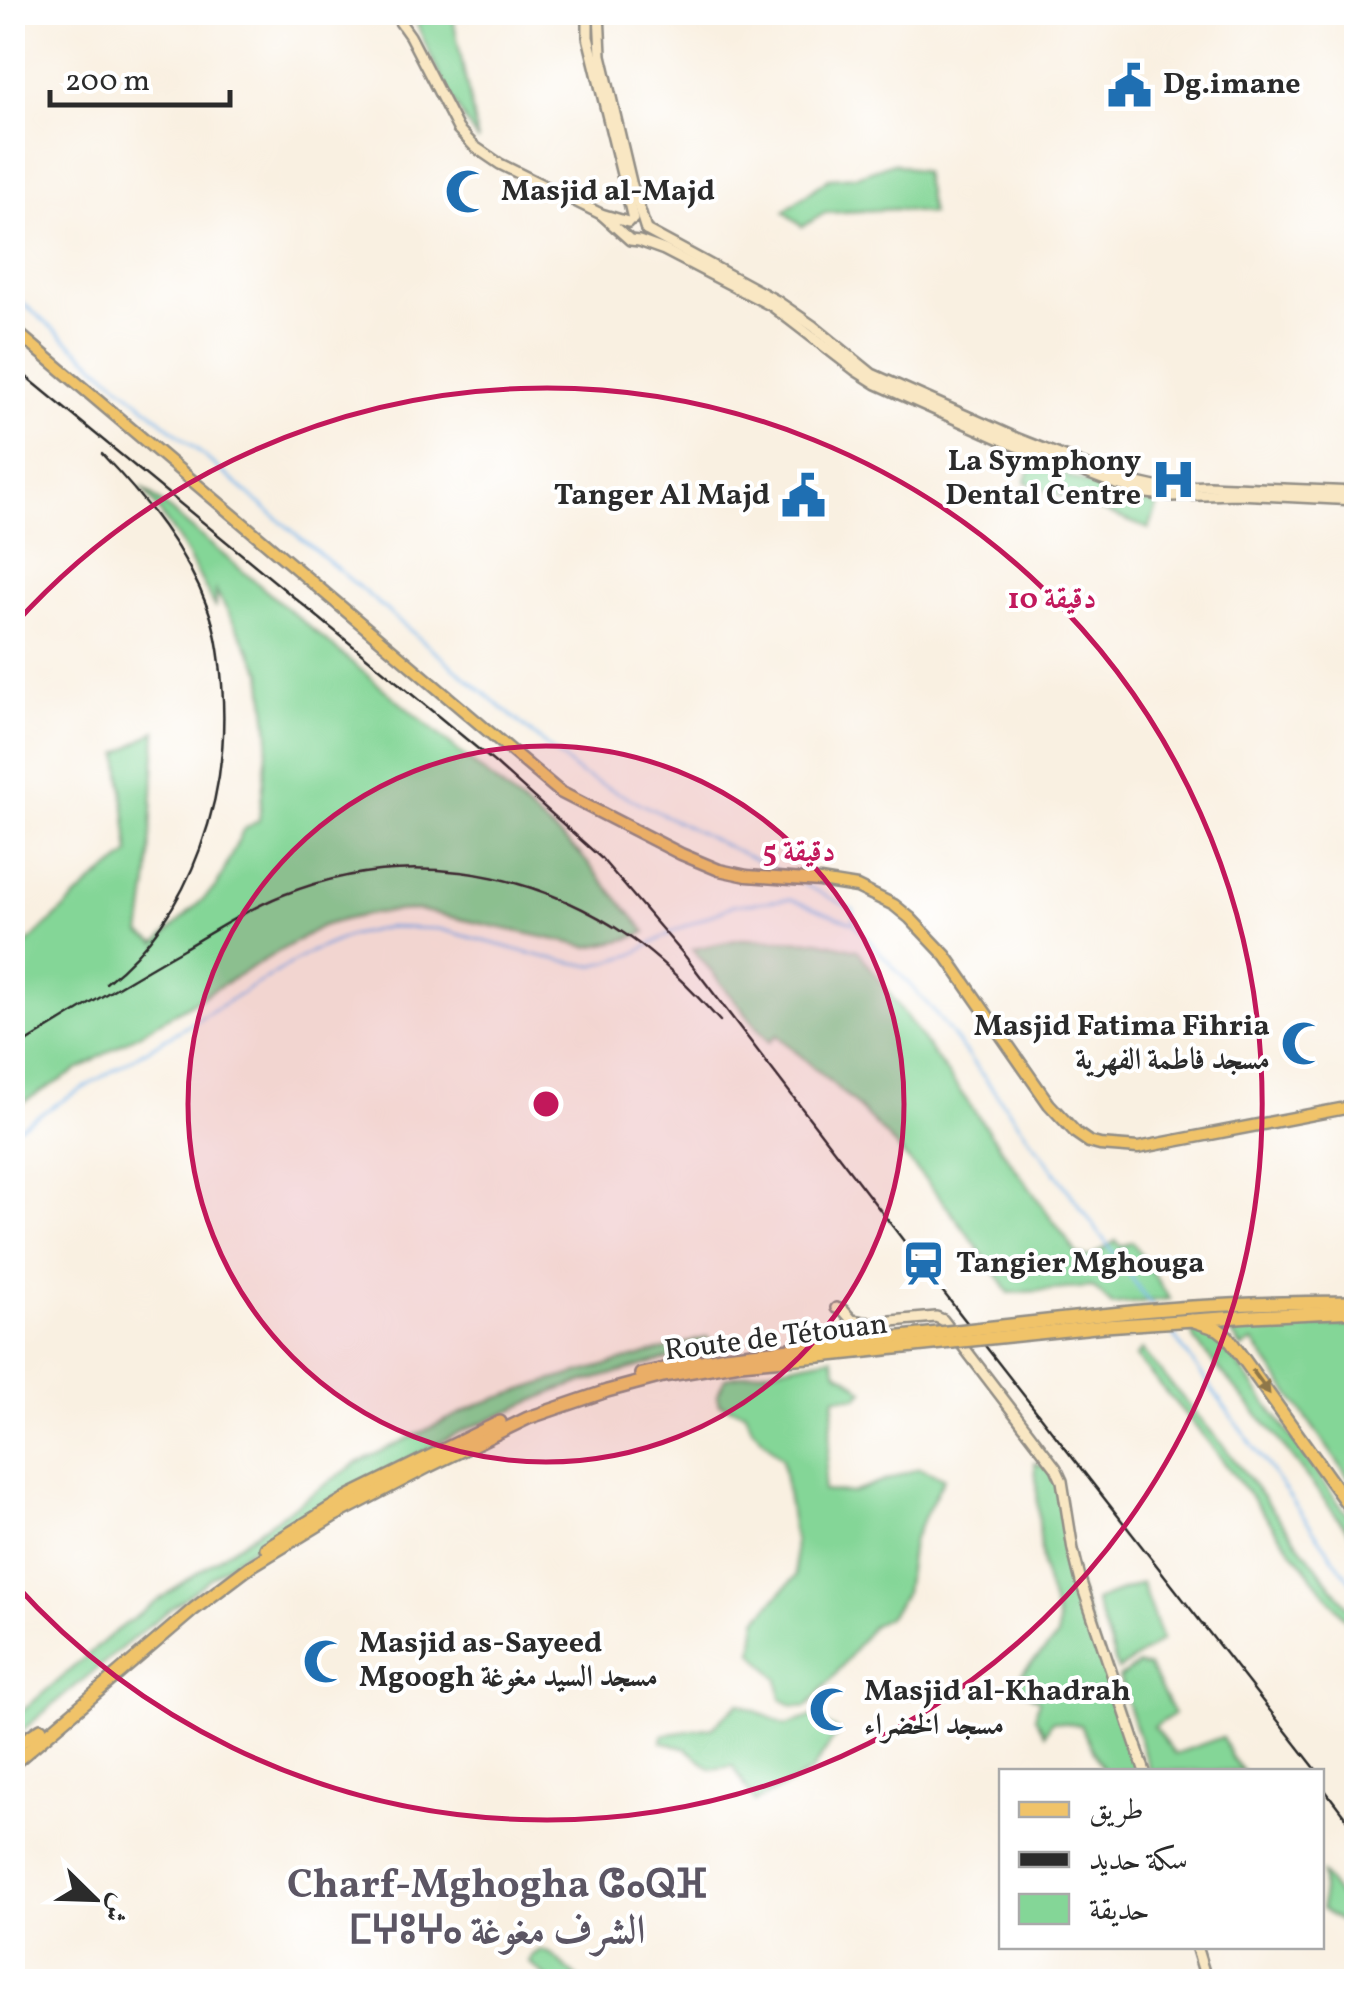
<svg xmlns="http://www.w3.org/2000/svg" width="1369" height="1994" font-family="Vollkorn,Amiri,'Noto Sans Tifinagh',serif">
	<rect width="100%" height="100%" fill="#fff"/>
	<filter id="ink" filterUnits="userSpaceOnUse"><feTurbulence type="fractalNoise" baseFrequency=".01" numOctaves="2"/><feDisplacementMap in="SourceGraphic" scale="20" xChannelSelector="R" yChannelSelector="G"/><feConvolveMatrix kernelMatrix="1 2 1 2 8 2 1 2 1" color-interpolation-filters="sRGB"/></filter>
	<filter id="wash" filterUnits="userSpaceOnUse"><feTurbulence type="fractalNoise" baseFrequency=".0048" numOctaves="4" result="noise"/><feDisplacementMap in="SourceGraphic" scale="40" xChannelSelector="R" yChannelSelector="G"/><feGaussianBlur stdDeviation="2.25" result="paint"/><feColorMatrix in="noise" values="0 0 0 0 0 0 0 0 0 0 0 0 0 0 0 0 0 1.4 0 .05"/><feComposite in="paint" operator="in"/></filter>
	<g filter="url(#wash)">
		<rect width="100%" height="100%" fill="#f9f0e1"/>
		<g fill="#84d697" stroke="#588061" stroke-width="2.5">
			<path d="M430,12L452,13L478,141C453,104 434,66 417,24Z"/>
			<path d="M893,163L923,172L931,214L896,209L825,213L802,227L784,211L829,178L857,176Z"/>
			<path d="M1033,463L1123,497L1158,505L1149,529L1025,482Z"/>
			<path d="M142,487L537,817L579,853L646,932L628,939L589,947L418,910C384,910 354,916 322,926L13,1108V957L91,884L130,854L119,754L156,731L149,876L141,934L157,943L217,886L243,830L259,820L269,734L262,672L216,591V608L179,540Z"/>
			<path d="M741,939L819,941L858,950L1078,1255L1090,1257L1116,1241L1121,1247L1132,1242L1170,1299L1112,1305L1093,1287L1009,1293C965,1226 915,1163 858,1107C832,1082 804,1059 777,1035L769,1042L693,949Z"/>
			<path d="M1356,1325V1488L1253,1342L1242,1348L1227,1327Z"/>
			<path d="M1190,1328L1217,1335L1356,1527V1541L1270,1429L1195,1341Z"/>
			<path d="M709,1337L713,1349L655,1362L561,1389L460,1432L328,1501L238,1557L148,1626L13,1738V1719L112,1634L175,1588L357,1463L480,1404L553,1380Z"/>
			<path d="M1142,1350L1226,1449L1356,1618V1633L1206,1439L1136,1357Z"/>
			<path d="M832,1357L837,1372L847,1377L864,1391L857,1397H835L823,1491L852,1493L919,1468L944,1478L912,1542L905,1593L889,1616L872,1626L835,1675L806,1707L793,1706L781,1698L778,1679L753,1652L757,1619L796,1576L794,1539L782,1459L752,1428L745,1412L719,1404L717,1396L725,1378Z"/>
			<path d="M1035,1463L1051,1469L1059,1480L1070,1566L1140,1771H1104L1080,1725L1052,1721L1045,1734L1035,1717L1039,1700L1011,1684L1057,1638L1058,1622L1042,1567Z"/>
			<path d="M1141,1583L1162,1640L1118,1670L1095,1601Z"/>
			<path d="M1137,1665L1149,1667L1174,1714L1154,1727L1175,1754L1222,1737L1232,1758L1243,1771H1150L1119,1678Z"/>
			<path d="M739,1703L786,1725L812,1717L839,1731L811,1772L755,1802L733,1766L711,1769L686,1748L662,1742L663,1735L713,1727Z"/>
			<path d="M1322,1874L1356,1920V1933L1322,1909Z"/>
			<path d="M541,1950L551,1954L581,1981H550L529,1962L533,1955Z"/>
		</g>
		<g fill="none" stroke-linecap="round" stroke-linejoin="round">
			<g stroke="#77b6eb" stroke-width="2.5">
				<path d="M12,294L580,774L782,873"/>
				<path d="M803,884L854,910L853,923L933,1010L1042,1154L1152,1306"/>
				<path d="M12,1131L310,952L351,935L389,927L439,929L544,957L592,966L632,955L674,931L734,905L790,899L853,923"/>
				<path d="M1168,1328L1356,1589"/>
			</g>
		</g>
	</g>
	<g filter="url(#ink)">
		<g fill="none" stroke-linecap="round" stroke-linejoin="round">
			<defs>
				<g id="secondary">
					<path d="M393,12L410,36L458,129L475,147L500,164L601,214L628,222"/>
					<path d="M588,12V37L633,219"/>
					<path d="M599,12L601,55L631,182L646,230"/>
					<path d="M601,214L630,240L639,241L664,250L772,306L855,370L877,384L1014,445L1113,483L1147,493L1172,496L1237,494L1356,500"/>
					<path d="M646,230L777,301L813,326L872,374L1016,438L1120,479L1160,488L1208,486L1356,492"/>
					<path d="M836,1308L843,1310L852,1320L869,1323L936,1317L943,1320L1056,1468L1062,1481L1073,1550L1081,1582L1145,1772"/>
					<path d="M1196,1946L1207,1982"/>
				</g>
				<path id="primary" d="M12,328L560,792L681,854L719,870L747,876L820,881L857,887L894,905L910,918L946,956L1049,1104L1076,1133L1089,1142L1100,1145L1138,1148L1356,1106"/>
				<g id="highway">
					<path d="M1102,1315C1187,1305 1271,1302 1356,1302"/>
					<path d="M1191,1320L1218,1329L1227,1336L1356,1516"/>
					<path d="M1105,1326L1252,1316L1356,1311"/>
					<path d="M641,1374L724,1356L819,1346"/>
					<path d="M266,1548L350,1496L500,1422"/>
					<path d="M12,1748L41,1729"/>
					<path d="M15,1762L194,1609L251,1566L333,1516L429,1466L528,1418L607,1391L663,1376L740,1363L820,1356"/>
				</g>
			</defs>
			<use href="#secondary" stroke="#928e86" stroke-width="14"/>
			<use href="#primary" stroke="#928e86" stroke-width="15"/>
			<use href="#highway" stroke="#928e86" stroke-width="16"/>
			<use href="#secondary" stroke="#f9e7c3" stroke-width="9"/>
			<use href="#primary" stroke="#f0c369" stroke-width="10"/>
			<use href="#highway" stroke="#f0c369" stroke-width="11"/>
			<g stroke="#2b2b2b" stroke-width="2.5">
				<path d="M12,365L494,762L601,858L685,956L933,1279L1318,1772"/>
				<path d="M102,454C146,500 186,549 208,609C217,632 220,659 222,684C231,792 194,914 106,983"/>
				<path d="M12,1051C69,1016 125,982 183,949C215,930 248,909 283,895C399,848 529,867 631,938C664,961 693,991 720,1021"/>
				<path d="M1322,1786L1356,1831"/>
			</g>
			<defs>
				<g id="highway-bridge">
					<path d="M819,1346L1102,1315"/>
					<path d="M820,1356L1105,1326"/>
				</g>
			</defs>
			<use href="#highway-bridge" stroke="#928e86" stroke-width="16" stroke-linecap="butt"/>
			<use href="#highway-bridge" stroke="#f0c369" stroke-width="11"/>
		</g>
		<defs><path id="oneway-solid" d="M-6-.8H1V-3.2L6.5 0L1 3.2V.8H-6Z" transform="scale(2.5)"/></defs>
		<use fill="#8e774a" href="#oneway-solid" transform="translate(1261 1382) rotate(54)"/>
	</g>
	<circle cx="546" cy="1104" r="358" fill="#c2185b" fill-opacity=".12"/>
	<g fill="none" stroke="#c2185b" stroke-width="5">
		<circle cx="546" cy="1104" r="358"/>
		<path d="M14 625A716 716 0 1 1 14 1583"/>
	</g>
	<defs>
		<symbol id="civic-bare" viewBox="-9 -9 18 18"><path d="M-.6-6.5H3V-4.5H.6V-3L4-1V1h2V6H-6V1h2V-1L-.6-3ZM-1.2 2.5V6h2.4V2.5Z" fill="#1f6fb2" stroke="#fff" stroke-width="2.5" paint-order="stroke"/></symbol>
		<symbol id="mosque-bare" viewBox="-9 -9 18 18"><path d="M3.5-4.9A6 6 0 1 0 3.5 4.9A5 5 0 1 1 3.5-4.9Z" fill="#1f6fb2" stroke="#fff" stroke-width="2.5" paint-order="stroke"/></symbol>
		<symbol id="hospital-bare" viewBox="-9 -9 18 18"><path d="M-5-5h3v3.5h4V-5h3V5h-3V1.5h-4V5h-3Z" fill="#1f6fb2" stroke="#fff" stroke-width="2.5" paint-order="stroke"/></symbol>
		<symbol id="station-bare" viewBox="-9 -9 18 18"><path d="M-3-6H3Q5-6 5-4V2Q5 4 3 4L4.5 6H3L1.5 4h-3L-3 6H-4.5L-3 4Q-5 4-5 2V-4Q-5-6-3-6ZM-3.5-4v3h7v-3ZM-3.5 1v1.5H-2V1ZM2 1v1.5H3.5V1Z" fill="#1f6fb2" stroke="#fff" stroke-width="2.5" paint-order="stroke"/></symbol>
	</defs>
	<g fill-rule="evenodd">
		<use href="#civic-bare" x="1098" y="54" width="63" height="63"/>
		<use href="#mosque-bare" x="436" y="160" width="63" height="63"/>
		<use href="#hospital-bare" x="1142" y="448" width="63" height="63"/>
		<use href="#civic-bare" x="772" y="464" width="63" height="63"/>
		<use href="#mosque-bare" x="1272" y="1012" width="63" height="63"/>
		<use href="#station-bare" x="892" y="1232" width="63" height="63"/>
		<use href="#mosque-bare" x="294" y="1630" width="63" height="63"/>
		<use href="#mosque-bare" x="800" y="1678" width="63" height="63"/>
	</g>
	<g text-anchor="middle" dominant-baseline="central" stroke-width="8" stroke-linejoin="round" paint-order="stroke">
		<g font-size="30" font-weight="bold" fill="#2b2b2b" stroke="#fff" text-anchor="start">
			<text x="1163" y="85">Dg.imane</text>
			<text x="501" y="192">Masjid al-Majd</text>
			<text x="1141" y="462" text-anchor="end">La Symphony<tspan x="1141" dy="34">Dental Centre</tspan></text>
			<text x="770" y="496" text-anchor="end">Tanger Al Majd</text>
			<text x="1270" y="1027" text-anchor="end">Masjid Fatima Fihria<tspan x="1270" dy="34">مسجد فاطمة الفهرية</tspan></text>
			<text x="956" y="1264">Tangier Mghouga</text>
			<text x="359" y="1644">Masjid as-Sayeed<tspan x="359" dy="34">Mgoogh مسجد السيد مغوغة</tspan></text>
			<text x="864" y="1692">Masjid al-Khadrah<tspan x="864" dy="34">مسجد الخضراء</tspan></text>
		</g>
		<g font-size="30" fill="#2b2b2b" stroke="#fff">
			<text transform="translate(776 1338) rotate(-7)">Route de Tétouan</text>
		</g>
		<g font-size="40" font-weight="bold" fill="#5c5664" stroke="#fff">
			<text x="497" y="1887">Charf-Mghogha ⵛⴰⵕⴼ<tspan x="497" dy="46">ⵎⵖⵓⵖⴰ الشرف مغوغة</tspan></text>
		</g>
	</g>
	<circle cx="546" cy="1104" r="15" fill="#c2185b" stroke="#fff" stroke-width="5"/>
	<g font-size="30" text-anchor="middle" font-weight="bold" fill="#c2185b" stroke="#fff" stroke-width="8" stroke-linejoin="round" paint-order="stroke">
		<text x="1052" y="608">10 دقيقة</text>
		<text x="799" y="861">5 دقيقة</text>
	</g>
	<rect width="1369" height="1994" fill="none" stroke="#fff" stroke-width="50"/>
	<rect x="999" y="1769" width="325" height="180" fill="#ffffff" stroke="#aaaaaa" stroke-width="2.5"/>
	<rect x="1019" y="1802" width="50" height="15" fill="#f0c369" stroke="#aaaaaa" stroke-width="2.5"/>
	<text x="1089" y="1819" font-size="30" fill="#2b2b2b">طريق</text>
	<rect x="1019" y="1852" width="50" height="15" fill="#2b2b2b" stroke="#aaaaaa" stroke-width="2.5"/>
	<text x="1089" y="1869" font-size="30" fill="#2b2b2b">سكة حديد</text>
	<rect x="1019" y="1894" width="50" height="30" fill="#84d697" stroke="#aaaaaa" stroke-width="2.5"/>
	<text x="1089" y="1919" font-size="30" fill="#2b2b2b">حديقة</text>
	<g transform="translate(95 1899) rotate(113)" stroke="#ffffff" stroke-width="8" paint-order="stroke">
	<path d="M0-8L18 38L0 25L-18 38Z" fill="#2b2b2b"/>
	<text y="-15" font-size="28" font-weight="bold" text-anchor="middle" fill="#2b2b2b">ش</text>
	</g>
	<path d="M50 90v15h180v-15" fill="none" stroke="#2b2b2b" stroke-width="5"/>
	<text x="65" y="90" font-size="30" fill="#2b2b2b" stroke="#ffffff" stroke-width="8" paint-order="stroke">200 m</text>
</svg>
